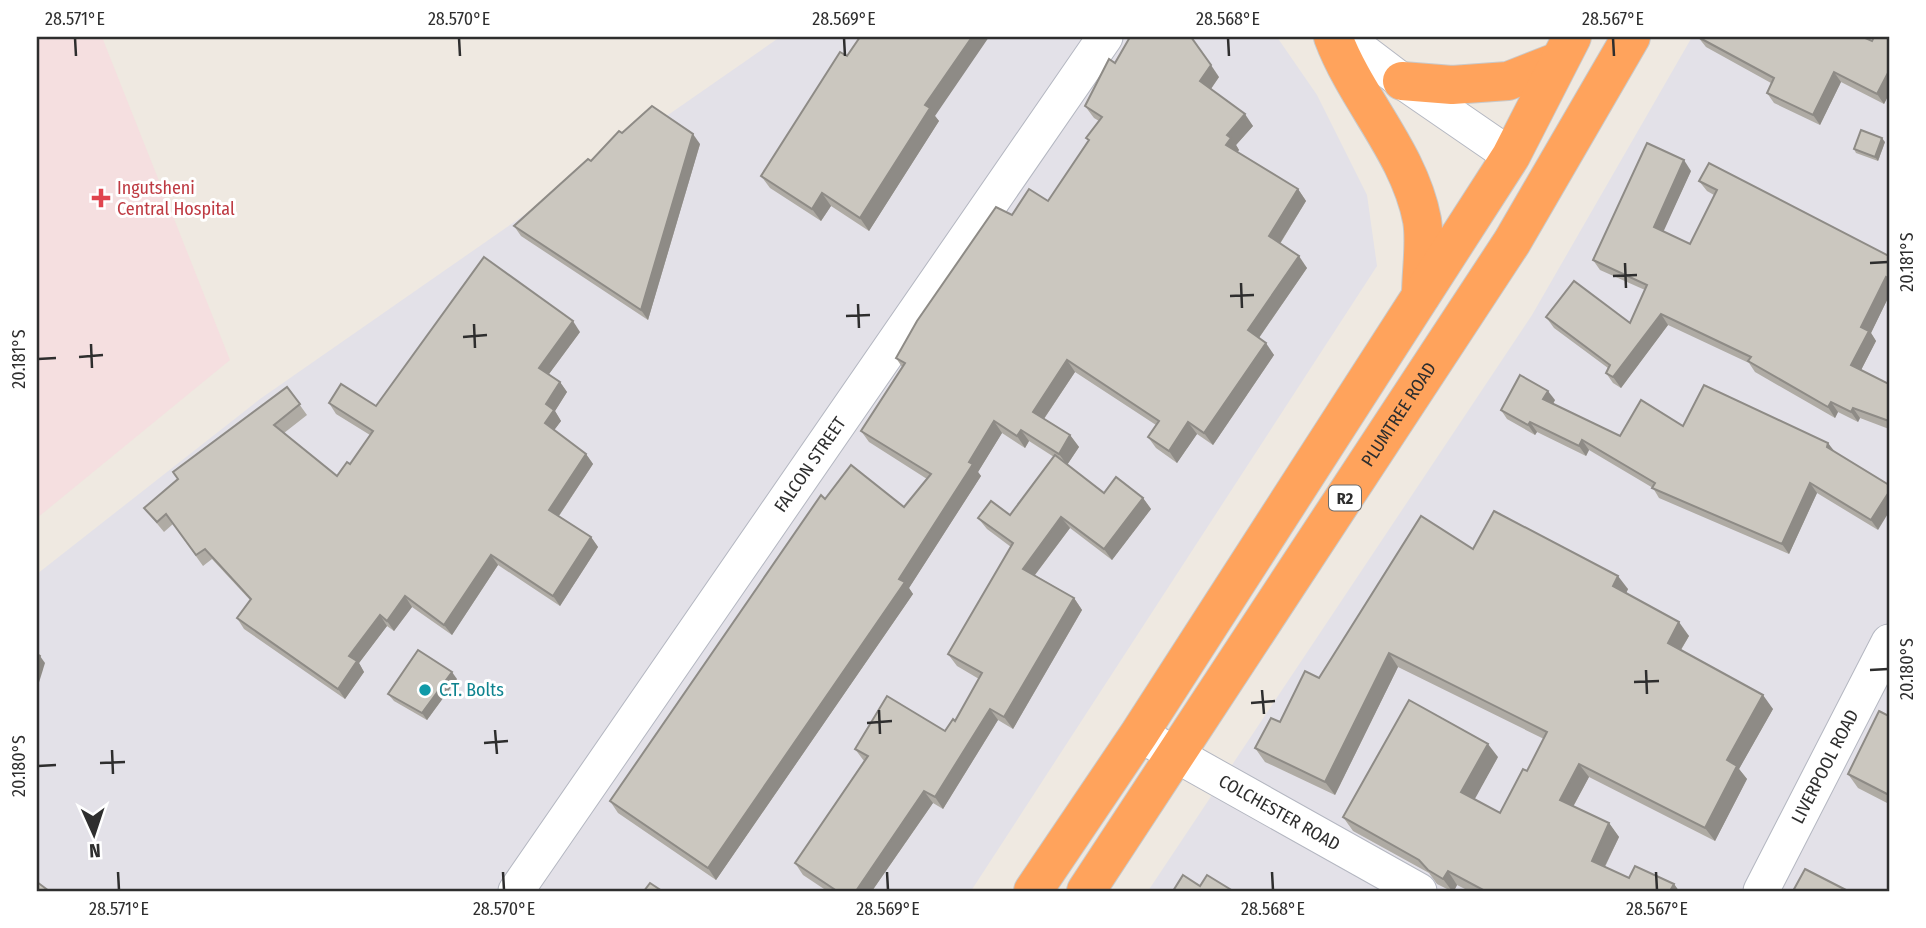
<svg xmlns="http://www.w3.org/2000/svg" width="1926" height="928" font-family="'Fira Sans Condensed',sans-serif">
	<rect width="100%" height="100%" fill="#efe9e1"/>
	<g fill="#e3e1e8">
		<path d="M780,37H1277L1317,95L1367,195L1377,266L971,891H37V574L260,399Z"/>
		<path d="M1692,37H1889V891H1148L1532,315Z"/>
	</g>
	<path fill="#f5dfe0" d="M37,37H102L230,360L37,518Z"/>
	<g fill="none" stroke-linecap="round" stroke-linejoin="round">
		<defs>
			<g id="minor">
				<path d="M1344,37L1402,81L1511,156"/>
				<path id="s1" d="M1139,734L1419,891"/>
				<path id="s2" d="M516,891L1105,37"/>
				<path id="s3" d="M1761,891L1889,642"/>
			</g>
			<g id="highway">
				<path d="M1333,37C1357,101 1409,152 1422,220C1426,243 1421,271 1421,295"/>
				<path d="M1402,81L1452,85L1508,81L1559,61"/>
				<path d="M1033,891L1139,734L1511,156L1572,37"/>
				<path id="s4" d="M1086,891L1512,242L1631,37"/>
			</g>
		</defs>
		<use href="#minor" stroke="#b4b7c1" stroke-width="37"/>
		<use href="#highway" stroke="#c9c9c9" stroke-width="40"/>
		<use href="#minor" stroke="#fff" stroke-width="35"/>
		<use href="#highway" stroke="#ffa35c" stroke-width="38"/>
	</g>
	<g fill="#afaba4">
		<path d="M1698,37L1872,41L1889,37V94L1884,104L1841,82L1820,125L1774,103L1767,93L1771,83L1706,47Z"/>
		<path d="M1115,63L1219,77L1211,89L1253,126L1236,145L1239,150L1237,152L1298,189L1306,201L1280,244L1307,268L1259,338L1274,355L1213,445L1197,434L1177,463L1156,448L1148,437L1156,425L1075,372L1044,419L1070,435L1079,447L1067,465L1104,493L1143,498L1151,509L1112,560L1070,528L1035,575L1074,598L1082,610L1013,729L998,720L943,809L933,803L872,891H827L803,875L795,863L864,761L855,749L945,731L955,721L979,679L957,666L948,654L1011,547L987,529L978,518L1010,515L1054,457L1029,441L1025,448L1002,433L978,472L981,476L909,588L913,594L716,880L618,813L610,801L825,499L904,507L927,479L869,442L861,431L902,367L896,358L1012,215L1048,201L1089,141L1086,138L1099,121L1094,118L1085,106Z"/>
		<path d="M935,116L939,121L869,231L831,206L821,221L770,188L761,176Z"/>
		<path d="M622,133L700,144L648,320L521,236L514,226L591,161Z"/>
		<path d="M1885,142L1878,161L1856,153L1854,149Z"/>
		<path d="M1691,171L1663,231L1690,244L1714,195L1707,191L1699,181L1889,256V296L1871,333L1876,341L1861,370L1889,384V429L1860,418L1858,422L1838,412L1835,418L1755,372L1749,363L1668,325L1621,388L1613,383L1606,373L1608,368L1554,328L1546,317L1630,323L1645,290L1600,270L1593,260Z"/>
		<path d="M580,332L549,374L560,382L567,392L555,411L561,421L554,430L586,454L593,464L559,516L591,537L598,547L560,606L498,565L452,635L412,607L394,631L387,626L359,663L364,672L345,699L244,629L237,618L250,600L212,559L203,566L173,524L164,532L144,508L287,387L307,415L284,433L337,476L350,464L370,435L336,414L329,403L376,406Z"/>
		<path d="M1555,400L1553,404L1620,436L1683,426L1828,443L1878,530L1817,493L1789,554L1659,498L1653,488L1589,450L1586,456L1537,432L1535,435L1507,419L1501,410Z"/>
		<path d="M1473,549L1628,589L1626,593L1689,636L1681,650L1773,709L1739,769L1747,779L1715,841L1589,777L1573,807L1609,823L1619,837L1605,867L1629,878L1674,884L1679,891H1469L1457,885L1454,891H1451L1437,884L1429,873L1353,831L1343,817L1498,757L1474,799L1500,813L1527,771L1544,739L1398,667L1335,795L1265,762L1255,748L1280,722L1319,678Z"/>
		<path d="M457,679L427,720L394,701L388,694Z"/>
		<path d="M1889,716V804L1858,788L1848,774Z"/>
	</g>
	<g fill="#8e8b86">
		<path d="M972,37H989L935,116L939,121L869,231L860,218L925,105Z"/>
		<path d="M1211,65L1219,77L1208,93L1200,81Z"/>
		<path d="M1889,71V94L1884,104L1877,94Z"/>
		<path d="M1834,72L1841,82L1820,125L1813,115Z"/>
		<path d="M1245,114L1253,126L1236,145L1239,150L1234,157L1226,145L1227,135Z"/>
		<path d="M693,134L700,144L648,320L641,310Z"/>
		<path d="M1882,138L1885,142L1878,161L1875,157Z"/>
		<path d="M1684,160L1691,171L1661,237L1654,227Z"/>
		<path d="M1298,189L1306,201L1277,248L1269,236Z"/>
		<path d="M822,193L831,206L821,221L812,209Z"/>
		<path d="M1299,256L1307,268L1256,342L1248,330Z"/>
		<path d="M1886,277L1889,282V296L1871,333L1876,341L1858,376L1851,365L1861,327Z"/>
		<path d="M1661,314L1668,325L1621,388L1613,377Z"/>
		<path d="M573,321L580,332L546,378L539,368Z"/>
		<path d="M1266,343L1274,355L1213,445L1204,433Z"/>
		<path d="M1067,360L1075,372L1041,423L1033,412Z"/>
		<path d="M560,382L567,392L555,411L561,421L552,433L545,423L546,404Z"/>
		<path d="M1548,391L1555,400L1550,409L1543,399Z"/>
		<path d="M1831,402L1838,412L1835,418L1828,407Z"/>
		<path d="M1853,408L1860,418L1858,422L1851,412Z"/>
		<path d="M994,421L1002,433L978,472L981,476L909,588L913,594L716,880L708,868L899,579Z"/>
		<path d="M1188,422L1197,434L1177,463L1169,451Z"/>
		<path d="M1530,422L1537,432L1535,435L1528,425Z"/>
		<path d="M1021,430L1029,441L1025,448L1017,436Z"/>
		<path d="M1070,435L1079,447L1067,465L1059,454Z"/>
		<path d="M1582,440L1589,450L1586,456L1579,446Z"/>
		<path d="M1828,443L1835,452L1827,447Z"/>
		<path d="M586,454L593,464L556,520L549,510Z"/>
		<path d="M1810,483L1817,493L1789,554L1782,544Z"/>
		<path d="M1889,492V512L1878,530L1871,520Z"/>
		<path d="M1143,498L1151,509L1112,560L1104,549Z"/>
		<path d="M1061,517L1070,528L1031,580L1023,569Z"/>
		<path d="M591,537L598,547L560,606L553,596Z"/>
		<path d="M491,555L498,565L452,635L444,625Z"/>
		<path d="M1618,576L1628,589L1623,600L1613,586Z"/>
		<path d="M405,596L412,607L394,631L387,621Z"/>
		<path d="M1074,598L1082,610L1013,729L1004,717Z"/>
		<path d="M380,615L387,626L359,663L364,672L345,699L338,689L349,656Z"/>
		<path d="M1679,622L1689,636L1677,656L1668,643Z"/>
		<path d="M1389,653L1398,667L1335,795L1325,782Z"/>
		<path d="M40,656L45,663L37,689V665Z"/>
		<path d="M452,672L457,679L427,720L422,713Z"/>
		<path d="M1763,695L1773,709L1739,769L1747,779L1715,841L1705,828L1727,760Z"/>
		<path d="M990,709L998,720L943,809L935,797Z"/>
		<path d="M1488,744L1498,757L1471,806L1461,792Z"/>
		<path d="M1579,764L1589,777L1569,814L1560,800Z"/>
		<path d="M924,791L933,803L872,891H856Z"/>
		<path d="M1609,823L1619,837L1601,874L1592,861Z"/>
		<path d="M1448,871L1457,885L1454,891H1452L1443,879Z"/>
		<path d="M1674,884L1679,891H1670Z"/>
	</g>
	<g fill="#cbc7bf" stroke="#8e8b86" stroke-width="2">
		<path d="M860,37H972L925,105L930,108L860,218L822,193L812,209L761,176L840,52L847,56Z"/>
		<path d="M1130,37H1191L1211,65L1200,81L1245,114L1227,135L1231,138L1226,145L1298,189L1269,236L1299,256L1248,330L1266,343L1204,433L1188,422L1169,451L1148,437L1159,421L1067,360L1033,412L1070,435L1059,454L1021,430L1017,436L994,421L969,462L973,464L899,579L905,582L708,868L610,801L821,495L825,499L851,465L904,507L931,474L861,431L905,363L896,358L917,321L996,207L1012,215L1029,189L1048,201L1089,140L1086,138L1102,117L1085,106L1109,59L1115,63Z"/>
		<path d="M1698,37H1863L1872,41L1874,37H1889V71L1877,94L1834,72L1813,115L1767,93L1774,78Z"/>
		<path d="M652,106L693,134L641,310L514,226L588,159L591,161L619,131L622,133Z"/>
		<path d="M1861,130L1882,138L1875,157L1854,149Z"/>
		<path d="M1647,143L1684,160L1654,227L1690,244L1717,190L1699,181L1709,163L1889,256V279L1886,277L1861,327L1869,331L1851,365L1889,384V421L1853,408L1851,412L1831,402L1828,407L1748,361L1751,357L1661,314L1613,377L1606,373L1610,365L1546,317L1574,281L1630,323L1647,285L1593,260Z"/>
		<path d="M484,257L573,321L539,368L560,382L546,404L554,410L545,423L586,454L549,510L591,537L553,596L491,555L444,625L405,596L387,621L380,615L349,656L357,661L338,689L237,618L251,599L205,549L196,555L166,514L157,522L144,508L178,479L173,472L287,387L300,404L274,425L337,476L347,462L350,464L373,431L329,403L341,384L376,406Z"/>
		<path d="M1520,375L1548,391L1543,399L1620,436L1641,400L1683,426L1704,385L1828,443L1827,447L1889,485V492L1871,520L1810,483L1782,544L1652,488L1655,483L1582,440L1579,446L1530,422L1528,425L1501,410Z"/>
		<path d="M1055,455L1104,493L1116,477L1143,498L1104,549L1061,517L1023,569L1074,598L1004,717L990,709L935,797L924,791L856,891H837L795,863L868,756L855,749L887,696L945,731L953,719L955,721L982,673L948,654L1013,543L978,518L991,501L1010,515Z"/>
		<path d="M1494,511L1618,576L1613,586L1679,622L1668,643L1763,695L1727,760L1737,766L1705,828L1579,764L1560,800L1609,823L1592,861L1629,878L1635,866L1674,884L1670,891H1485L1448,871L1443,879L1428,870L1419,860L1343,817L1409,700L1488,744L1461,792L1500,813L1523,769L1527,771L1547,732L1389,653L1325,782L1255,748L1271,718L1280,722L1305,671L1319,678L1421,516L1473,549Z"/>
		<path d="M418,650L452,672L422,713L388,694Z"/>
		<path d="M37,654L40,656L37,665Z"/>
		<path d="M1879,711L1889,716V795L1848,774Z"/>
		<path d="M1805,869L1848,891H1793Z"/>
		<path d="M1183,875L1200,886L1207,875L1233,891H1173Z"/>
		<path d="M37,882L49,891H37Z"/>
		<path d="M650,883L662,891H644Z"/>
	</g>
	<path fill="none" stroke="#2e2e2e" stroke-width="2.5" d="M75,38L76,56M459,38L460,56M844,38L845,56M1228,38L1229,56M1613,38L1614,56M1625,263L1626,288M1870,263L1888,262M1613,276L1637,275M1241,283L1242,308M1230,296L1254,295M858,304L859,328M846,316L870,315M474,324L475,348M463,337L487,335M91,344L92,368M79,357L103,355M38,359L56,358M1646,670L1647,694M1870,670L1888,669M1634,682L1659,681M1262,690L1264,714M1251,703L1275,701M879,710L880,734M867,723L892,721M495,730L497,754M484,743L508,741M112,750L113,774M100,763L125,762M38,766L56,765M118,872L119,890M503,872L504,890M887,872L888,890M1272,872L1273,890M1656,872L1657,890"/>
	<path fill="#e0444e" stroke="#fff" stroke-width="2.5" d="M97.5 187.5h7v7h7v7h-7v7h-7v-7h-7v-7h7z"/>
	<circle fill="#0f9aa8" stroke="#fff" stroke-width="2.5" cx="425" cy="690" r="7"/>
	<g text-anchor="middle" dominant-baseline="central" stroke-width="6" stroke-linejoin="round" paint-order="stroke">
		<rect fill="#fff" stroke="#6d6d6d" stroke-width="2" x="1329" y="485.5" width="32" height="25" rx="5"/>
		<g font-size="16" font-weight="bold" fill="#2e2e2e">
			<text x="1345" y="498">R2</text>
		</g>
		<g font-size="18" fill="#be3a42" stroke="#fff" text-anchor="start">
			<text x="117" y="188">Ingutsheni<tspan x="117" dy="21">Central Hospital</tspan></text>
		</g>
		<g font-size="18" fill="#2e2e2e" stroke="#fff">
			<text stroke="none"><textPath href="#s4" startOffset="570">PLUMTREE ROAD</textPath></text>
			<text stroke="none"><textPath href="#s2" startOffset="518">FALCON STREET</textPath></text>
			<text stroke="none"><textPath href="#s3" startOffset="140">LIVERPOOL ROAD</textPath></text>
			<text stroke="none"><textPath href="#s1" startOffset="161">COLCHESTER ROAD</textPath></text>
		</g>
		<g font-size="18" fill="#0d838f" stroke="#fff" text-anchor="start">
			<text x="439" y="690">C.T. Bolts</text>
		</g>
	</g>
	<rect width="1926" height="928" fill="none" stroke="#ffffff" stroke-width="77"/>
	<g transform="translate(94 834) rotate(177)" stroke="#ffffff" stroke-width="5" paint-order="stroke">
	<path d="M0-5L12 26L0 18L-12 26Z" fill="#2e2e2e"/>
	<text y="-10" font-size="19" font-weight="bold" text-anchor="middle" fill="#2e2e2e">N</text>
	</g>
	<rect x="38" y="38" width="1850" height="852" fill="none" stroke="#2e2e2e" stroke-width="2.5"/>
	<g font-size="18" text-anchor="middle" fill="#2e2e2e">
		<text x="75" y="25">28.571°E</text>
		<text x="459" y="25">28.570°E</text>
		<text x="844" y="25">28.569°E</text>
		<text x="1228" y="25">28.568°E</text>
		<text x="1613" y="25">28.567°E</text>
		<text transform="translate(1907 262) rotate(-90)" y="6">20.181°S</text>
		<text transform="translate(19 359) rotate(-90)" y="6">20.181°S</text>
		<text transform="translate(1907 669) rotate(-90)" y="6">20.180°S</text>
		<text transform="translate(19 766) rotate(-90)" y="6">20.180°S</text>
		<text x="119" y="915">28.571°E</text>
		<text x="504" y="915">28.570°E</text>
		<text x="888" y="915">28.569°E</text>
		<text x="1273" y="915">28.568°E</text>
		<text x="1657" y="915">28.567°E</text>
	</g>
</svg>
